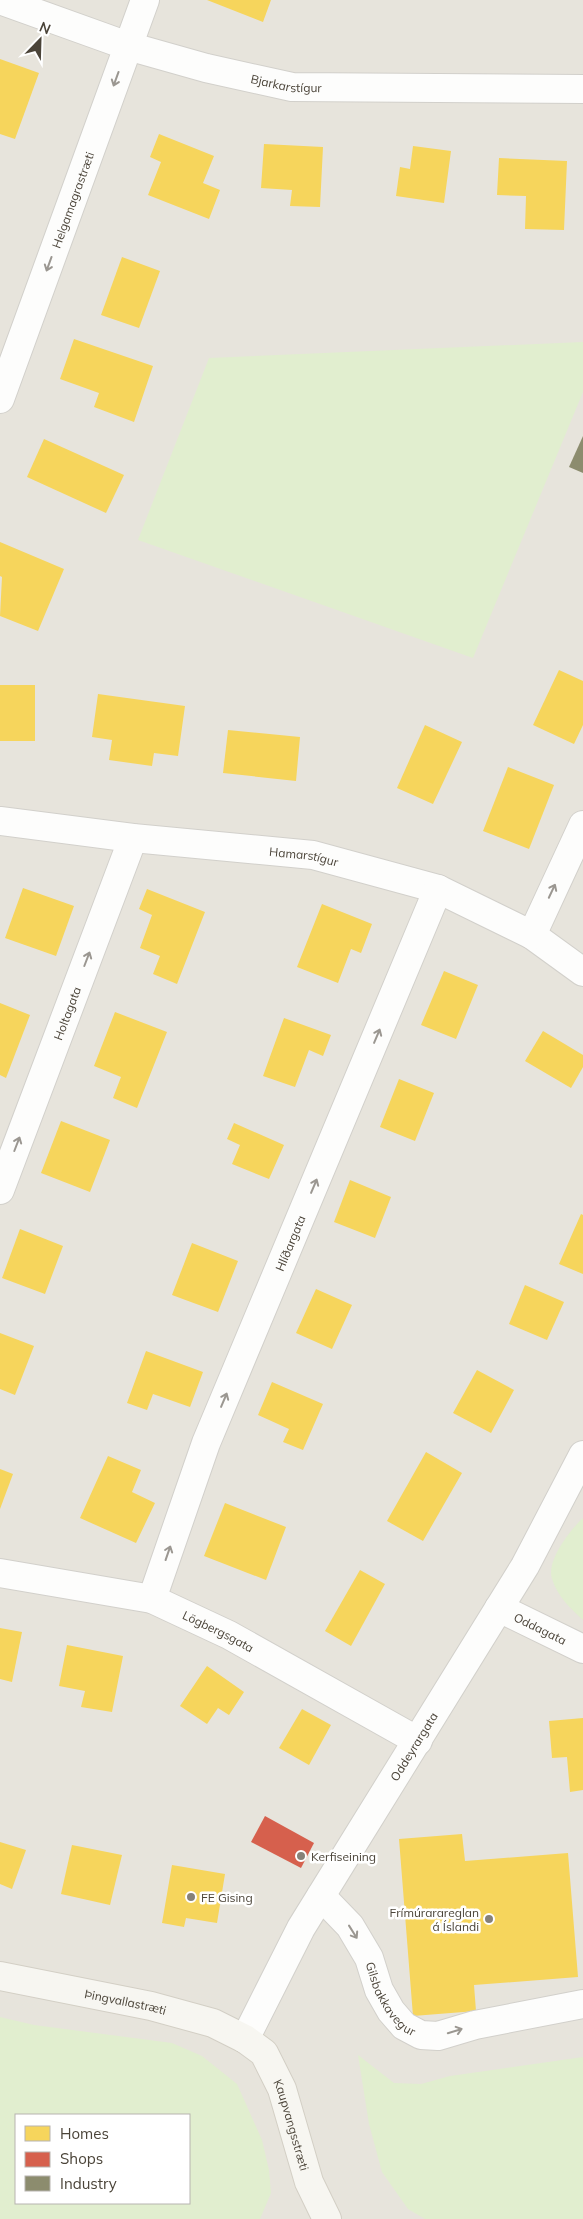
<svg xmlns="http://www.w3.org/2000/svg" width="583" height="2219" font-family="Mulish,sans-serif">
	<rect width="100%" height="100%" fill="#f4f2ee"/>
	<path fill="#e7e4dc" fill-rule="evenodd" d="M0,0H583V2219H0ZM16,2115H189V2203H16Z"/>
	<g fill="#e1eecf" fill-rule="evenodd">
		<path d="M583,342V392L473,658L138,540L209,358Z"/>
		<path d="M583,1518V1620C570,1608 558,1597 552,1579C546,1561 570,1530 583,1518Z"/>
		<path d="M0,2017L34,2025L172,2043L202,2056L237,2084L262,2140L269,2170L271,2193L260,2219H0ZM16,2115H189V2203H16Z"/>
		<path d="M358,2055L394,2083L421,2084L450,2076L583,2057V2219H425L408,2209L382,2172L369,2124Z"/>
	</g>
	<g fill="#f6d55c">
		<path d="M207,0H271L263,22Z"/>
		<path d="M0,59L39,73L15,139L0,134Z"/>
		<path d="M159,134L214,156L203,183L220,190L209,219L148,195L161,162L150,157Z"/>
		<path d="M264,144L323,147L320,207L290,206L292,190L261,188Z"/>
		<path d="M413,146L451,151L444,203L396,196L400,167L410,169Z"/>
		<path d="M499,158L567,161L564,230L525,229L526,196L497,195Z"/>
		<path d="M122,257L160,271L139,328L101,315Z"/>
		<path d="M74,339L153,366L134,422L94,407L99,393L60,379Z"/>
		<path d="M44,439L124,475L106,513L27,477Z"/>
		<path d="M0,542L64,569L38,631L0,616L2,577L0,576Z"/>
		<path d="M559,670L583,681V725L574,744L533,725Z"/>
		<rect x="0" y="685" width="35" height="56"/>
		<path d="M98,694L185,706L178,756L154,753L152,766L109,760L112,740L92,737Z"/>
		<path d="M425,725L462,742L433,804L397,788Z"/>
		<path d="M228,730L300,737L296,781L223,773Z"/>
		<path d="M508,767L554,785L529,849L483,831Z"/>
		<path d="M23,888L74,906L56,956L5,938Z"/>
		<path d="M147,889L205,912L177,984L153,974L160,956L140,948L152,915L139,909Z"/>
		<path d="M322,904L372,924L361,953L351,949L338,983L297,967Z"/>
		<path d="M444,971L478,985L456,1039L421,1025Z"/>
		<path d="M0,1003L30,1015L6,1078L0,1075Z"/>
		<path d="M115,1012L167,1032L137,1108L113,1098L121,1077L94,1066Z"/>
		<path d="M284,1018L331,1035L323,1056L309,1050L295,1087L263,1076Z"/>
		<path d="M543,1031L583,1055V1067L571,1088L525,1061Z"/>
		<path d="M399,1079L434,1093L415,1141L380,1127Z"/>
		<path d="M61,1121L110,1140L90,1192L41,1173Z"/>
		<path d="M234,1123L284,1145L269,1179L232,1164L240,1145L227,1139Z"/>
		<path d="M350,1180L391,1197L375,1238L334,1222Z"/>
		<path d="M581,1214L583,1215V1274L559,1264Z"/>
		<path d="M20,1229L63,1246L45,1294L2,1278Z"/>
		<path d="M192,1243L238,1261L218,1312L172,1295Z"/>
		<path d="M525,1285L564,1302L547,1340L509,1324Z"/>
		<path d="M316,1289L352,1305L332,1349L296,1333Z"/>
		<path d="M0,1333L34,1346L15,1395L0,1389Z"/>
		<path d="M146,1351L203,1372L190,1407L153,1394L147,1410L127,1403Z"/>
		<path d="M477,1370L514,1390L491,1433L453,1413Z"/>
		<path d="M272,1382L323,1404L303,1450L283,1442L289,1429L258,1415Z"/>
		<path d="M426,1452L462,1473L423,1541L387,1521Z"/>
		<path d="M108,1456L141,1470L132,1492L155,1503L136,1543L80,1518Z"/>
		<path d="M0,1469L13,1474L0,1509Z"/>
		<path d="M225,1503L286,1527L266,1580L204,1556Z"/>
		<path d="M360,1570L385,1584L351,1646L325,1631Z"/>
		<path d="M0,1628L22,1632L12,1682L0,1679Z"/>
		<path d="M67,1645L123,1656L112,1712L81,1707L85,1691L59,1686Z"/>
		<path d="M207,1666L244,1692L229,1715L218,1708L207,1724L180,1706Z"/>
		<path d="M302,1709L331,1725L309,1765L279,1748Z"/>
		<path d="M583,1718V1790L570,1792L567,1757L552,1758L549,1721Z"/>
		<path d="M462,1834L465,1861L568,1853L578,1977L474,1985L476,2011L413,2016L399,1839Z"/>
		<path d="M0,1842L26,1850L12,1889L0,1884Z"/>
		<path d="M72,1845L122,1855L110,1905L61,1894Z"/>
		<path d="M172,1865L225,1874L217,1923L186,1918L184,1927L162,1923Z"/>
	</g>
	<path fill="#d6604d" d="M265,1816L314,1843L301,1868L251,1842Z"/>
	<path fill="#8c8c6e" d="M583,436V473L569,467Z"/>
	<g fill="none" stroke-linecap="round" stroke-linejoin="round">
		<defs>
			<g id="street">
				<path id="s1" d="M0,0L128,46L206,68L292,87L583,89"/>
				<path id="s2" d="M0,399L145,0"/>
				<path id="s3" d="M0,821L133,838L313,855L438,889L532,935L583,972"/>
				<path d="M532,935L583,825"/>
				<path id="s4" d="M0,1190L133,838"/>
				<path id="s5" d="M0,1573L152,1599L229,1635L418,1741"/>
				<path id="s6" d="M152,1599L206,1443L438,889"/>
				<path id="s7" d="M499,1608L583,1649"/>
				<path id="s8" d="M321,1896L350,1926L369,1958L379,1990L391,2011L404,2026L421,2035L438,2036L475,2025L583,2004"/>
				<path id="s9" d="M245,2039L301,1928L525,1566L583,1455"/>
			</g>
			<g id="secondary">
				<path id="s10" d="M0,1976L151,2006L213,2023L245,2039L264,2053L282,2089L309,2182L327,2219"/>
			</g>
		</defs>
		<use href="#street" stroke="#d2d0cb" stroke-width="30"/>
		<use href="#secondary" stroke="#d3cfc5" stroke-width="30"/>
		<use href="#street" stroke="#fdfdfc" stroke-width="28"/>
		<use href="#secondary" stroke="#f7f6f1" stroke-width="28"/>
	</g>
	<defs><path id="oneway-shaft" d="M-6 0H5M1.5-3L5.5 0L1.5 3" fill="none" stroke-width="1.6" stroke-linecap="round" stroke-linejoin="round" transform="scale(1.25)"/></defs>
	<g stroke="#9b9791">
		<use href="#oneway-shaft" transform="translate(116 79) rotate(110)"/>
		<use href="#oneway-shaft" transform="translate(49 264) rotate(110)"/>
		<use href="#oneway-shaft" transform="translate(552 891) rotate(-65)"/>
		<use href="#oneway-shaft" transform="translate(87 959) rotate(-69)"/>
		<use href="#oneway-shaft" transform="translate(377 1036) rotate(-67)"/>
		<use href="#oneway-shaft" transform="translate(17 1144) rotate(-69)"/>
		<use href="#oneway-shaft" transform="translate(314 1186) rotate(-67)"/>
		<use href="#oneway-shaft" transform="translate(224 1400) rotate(-67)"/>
		<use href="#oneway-shaft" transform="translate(168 1553) rotate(-71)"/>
		<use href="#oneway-shaft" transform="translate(353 1932) rotate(58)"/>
		<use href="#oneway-shaft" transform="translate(455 2031) rotate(-17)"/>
	</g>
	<g fill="#868178" stroke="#fff" stroke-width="2">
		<circle cx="301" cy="1856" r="5"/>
		<circle cx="191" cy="1897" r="5"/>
		<circle cx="489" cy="1919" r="5"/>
	</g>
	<g text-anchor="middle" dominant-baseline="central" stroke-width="5" stroke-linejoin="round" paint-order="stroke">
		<g font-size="12" fill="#4b4439" stroke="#fff">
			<text stroke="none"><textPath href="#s1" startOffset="299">Bjarkarstígur</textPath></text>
			<text stroke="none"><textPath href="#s2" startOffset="212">Helgamagrastræti</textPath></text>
			<text stroke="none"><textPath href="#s3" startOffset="306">Hamarstígur</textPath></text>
			<text stroke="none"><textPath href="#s4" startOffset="189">Holtagata</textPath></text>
			<text stroke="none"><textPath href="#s6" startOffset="382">Hlíðargata</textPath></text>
			<text stroke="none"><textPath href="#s7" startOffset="46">Oddagata</textPath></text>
			<text stroke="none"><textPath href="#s5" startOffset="228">Lögbergsgata</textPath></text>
			<text stroke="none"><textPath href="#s9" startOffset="338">Oddeyrargata</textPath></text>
			<text stroke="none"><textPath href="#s8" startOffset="126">Gilsbakkavegur</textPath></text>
			<text stroke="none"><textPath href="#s10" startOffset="128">Þingvallastræti</textPath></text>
			<text stroke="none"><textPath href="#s10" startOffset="355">Kaupvangsstræti</textPath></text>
		</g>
		<g font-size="12" fill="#4b4439" stroke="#fff" text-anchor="start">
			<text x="311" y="1856">Kerfiseining</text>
			<text x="201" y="1897">FE Gising</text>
			<text x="479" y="1912" text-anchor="end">Frímúrarareglan<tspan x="479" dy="14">á Íslandi</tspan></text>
		</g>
	</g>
	<rect x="15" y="2114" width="175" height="90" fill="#ffffff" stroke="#b7b4b0"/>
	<rect x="25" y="2126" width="25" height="15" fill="#f6d55c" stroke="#b7b4b0"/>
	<text x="60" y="2139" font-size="15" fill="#4b4439">Homes</text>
	<rect x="25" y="2152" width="25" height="15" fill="#d6604d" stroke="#b7b4b0"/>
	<text x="60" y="2164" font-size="15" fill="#4b4439">Shops</text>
	<rect x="25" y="2176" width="25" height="15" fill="#8c8c6e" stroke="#b7b4b0"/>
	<text x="60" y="2189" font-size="15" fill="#4b4439">Industry</text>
	<g transform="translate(40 40) rotate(23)" stroke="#ffffff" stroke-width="4" paint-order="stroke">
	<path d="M0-4L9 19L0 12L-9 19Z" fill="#4b4439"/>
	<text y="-8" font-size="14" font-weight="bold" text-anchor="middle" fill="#4b4439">N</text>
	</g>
</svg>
